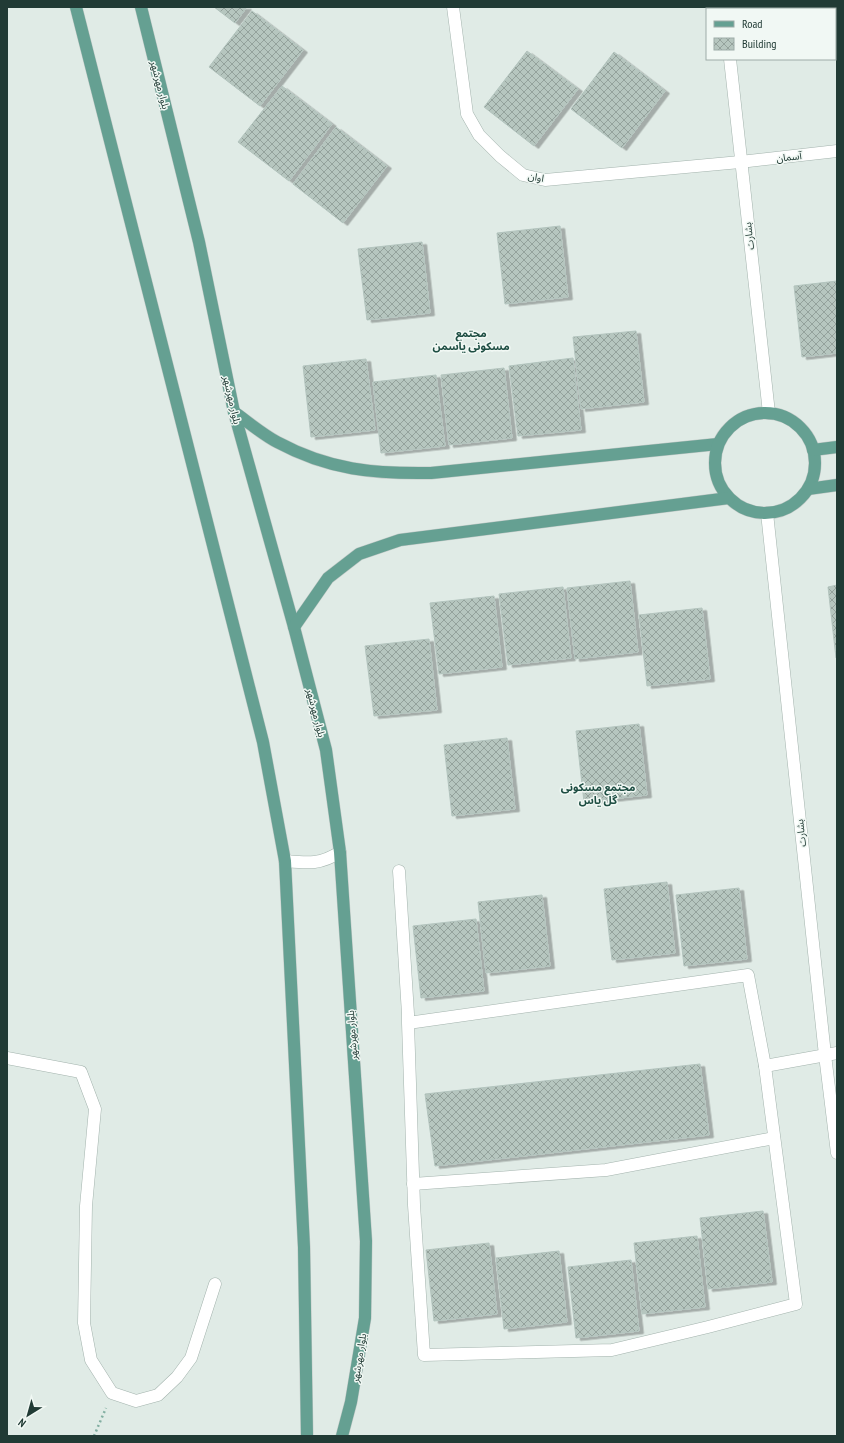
<svg xmlns="http://www.w3.org/2000/svg" width="844" height="1443" font-family="'PT Sans Narrow','Noto Sans Arabic',sans-serif">
	<defs>
		<pattern id="building-cross-hatch" width="8" height="8" patternUnits="userSpaceOnUse"><rect width="8" height="8" fill="#b6c6bf"/><path d="M0 0l8 8M0 8l8-8" fill="none" stroke="#94a29c"/></pattern>
		<filter id="shadow"><feDropShadow dx="4.5" dy="2.5" stdDeviation="0" flood-color="#0004"/></filter>
	</defs>
	<rect width="100%" height="100%" fill="#e0ebe6"/>
	<g fill="url(#building-cross-hatch)" stroke="#b3c4be" filter="url(#shadow)">
		<path d="M214,7H247L235,23Z"/>
		<path d="M252,11L303,50L260,106L209,67Z"/>
		<path d="M527,51L578,89L534,146L484,107Z"/>
		<path d="M614,52L665,91L622,148L571,109Z"/>
		<path d="M282,86L332,124L289,181L238,142Z"/>
		<path d="M336,127L387,166L343,223L293,184Z"/>
		<path d="M560,226L568,297L505,304L497,233Z"/>
		<path d="M422,242L430,313L367,320L358,249Z"/>
		<path d="M837,281V353L802,357L794,286Z"/>
		<path d="M636,331L644,402L581,409L573,337Z"/>
		<path d="M573,358L581,430L518,436L509,366Z"/>
		<path d="M366,359L375,430L311,437L303,366Z"/>
		<path d="M504,368L512,438L449,445L441,375Z"/>
		<path d="M436,375L445,446L381,453L373,382Z"/>
		<path d="M630,581L638,652L575,659L567,588Z"/>
		<path d="M837,585V658H836L828,587Z"/>
		<path d="M563,587L571,658L508,665L499,594Z"/>
		<path d="M494,596L502,667L439,674L430,603Z"/>
		<path d="M702,608L710,679L647,686L639,615Z"/>
		<path d="M429,639L437,710L374,716L365,646Z"/>
		<path d="M639,724L647,795L584,802L576,731Z"/>
		<path d="M507,738L515,809L452,816L444,745Z"/>
		<path d="M667,882L675,953L612,960L604,889Z"/>
		<path d="M739,888L747,959L684,966L676,895Z"/>
		<path d="M542,895L550,966L486,973L478,902Z"/>
		<path d="M476,919L484,991L421,998L413,926Z"/>
		<path d="M700,1064L709,1135L435,1166L425,1094Z"/>
		<path d="M763,1211L772,1282L708,1289L700,1218Z"/>
		<path d="M697,1236L705,1307L642,1314L634,1243Z"/>
		<path d="M489,1243L497,1314L434,1321L426,1250Z"/>
		<path d="M559,1251L567,1322L504,1329L496,1258Z"/>
		<path d="M631,1260L639,1331L576,1338L568,1267Z"/>
	</g>
	<g fill="none" stroke-linecap="round" stroke-linejoin="round">
		<defs>
			<g id="minor">
				<path d="M453,7L467,114L479,135L500,156L523,175L545,180L740,162L837,151"/>
				<path d="M727,7V9"/>
				<path d="M730,59L769,413"/>
				<path d="M767,513L825,1055L837,1153"/>
				<path d="M285,861C307,863 320,865 340,852"/>
				<path d="M399,871L408,1014V1023L414,1205L424,1355L612,1350L708,1327L796,1304L765,1066L748,975L408,1023"/>
				<path d="M7,1058L81,1072L95,1109L86,1206L84,1323L91,1360L112,1393L136,1401L158,1395L177,1377L191,1358L215,1284"/>
				<path d="M765,1066L837,1053"/>
				<path d="M413,1184L606,1170L774,1138"/>
			</g>
			<g id="major">
				<path d="M76,7L263,742L285,861L304,1247L307,1436"/>
				<path d="M141,7L199,242L234,412L294,627L326,750L340,852L366,1241L365,1318L351,1402L342,1436"/>
				<path d="M234,412C248,422 262,434 277,442C329,470 374,474 431,473L718,444"/>
				<circle cx="765" cy="463" r="50"/>
				<path d="M813,450L837,447"/>
				<path d="M808,489L837,485"/>
				<path d="M294,627L328,578L359,554L400,540L729,498"/>
			</g>
		</defs>
		<use href="#minor" stroke="#a3b3ad" stroke-width="13"/>
		<use href="#major" stroke="#c1c8c6" stroke-width="13"/>
		<path stroke="#81aea1" stroke-width="2.5" stroke-dasharray="2 3" stroke-linecap="butt" d="M94,1436L106,1408"/>
		<use href="#minor" stroke="#fff" stroke-width="12"/>
		<use href="#major" stroke="#65a092" stroke-width="12"/>
	</g>
	<g text-anchor="middle" dominant-baseline="central" stroke-width="3" stroke-linejoin="round" paint-order="stroke">
		<g font-size="10" fill="#213b35" stroke="#f1f8f4">
			<text transform="translate(160 85) rotate(76)">بلوار مهرشهر</text>
			<text transform="translate(789 157) rotate(-7)">آسمان</text>
			<text transform="translate(536 177) rotate(10)">اوان</text>
			<text transform="translate(749 236) rotate(-96)">بشارت</text>
			<text transform="translate(232 400) rotate(77)">بلوار مهرشهر</text>
			<text transform="translate(316 713) rotate(76)">بلوار مهرشهر</text>
			<text transform="translate(801 833) rotate(-96)">بشارت</text>
			<text transform="translate(352 1035) rotate(-94)">بلوار مهرشهر</text>
			<text transform="translate(359 1358) rotate(-81)">بلوار مهرشهر</text>
		</g>
		<g font-size="11" font-weight="bold" fill="#1d4d42" stroke="#f1f8f4">
			<text x="471" y="333">مجتمع<tspan x="471" dy="13">مسکونی یاسمن</tspan></text>
			<text x="598" y="787">مجتمع مسکونی<tspan x="598" dy="13">گل یاس</tspan></text>
		</g>
	</g>
	<rect width="844" height="1443" fill="none" stroke="#213b35" stroke-width="16"/>
	<rect x="706" y="8" width="130" height="52" fill="#f1f8f4" stroke="#9eaca8"/>
	<rect x="714" y="21" width="20" height="6" fill="#65a092" stroke="#9eaca8"/>
	<text x="742" y="28" font-size="12" fill="#213b35">Road</text>
	<rect x="714" y="38" width="20" height="12" fill="url(#building-cross-hatch)" stroke="#9eaca8"/>
	<text x="742" y="48" font-size="12" fill="#213b35">Building</text>
	<g transform="translate(28 1415) rotate(217)" stroke="#f1f8f4" stroke-width="3" paint-order="stroke">
	<path d="M0-3L7 15L0 10L-7 15Z" fill="#213b35"/>
	<text y="-6" font-size="11" font-weight="bold" text-anchor="middle" fill="#213b35">N</text>
	</g>
</svg>
